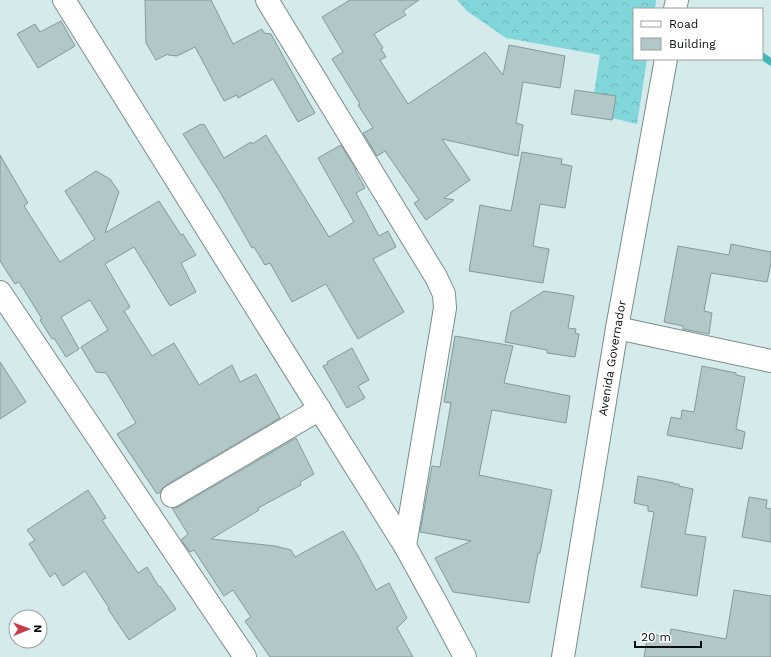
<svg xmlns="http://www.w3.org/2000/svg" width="771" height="657" font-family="'Work Sans',sans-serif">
	<defs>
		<pattern id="forest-crowns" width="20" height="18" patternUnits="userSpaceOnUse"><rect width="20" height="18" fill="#81d6d9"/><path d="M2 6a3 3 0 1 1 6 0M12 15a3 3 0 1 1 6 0" fill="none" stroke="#6eb6b9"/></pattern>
	</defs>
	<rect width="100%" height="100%" fill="#d4eaeb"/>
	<path fill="url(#forest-crowns)" d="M457,0H656L655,9H634V59H647L637,124L591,113L600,55L506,38L467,11Z"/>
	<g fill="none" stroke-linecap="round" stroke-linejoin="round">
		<path stroke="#42b8bd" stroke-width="7" d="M762,56L771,62"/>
	</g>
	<g fill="#b2c7c8" stroke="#849999">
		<path d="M145,0H211L233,44L262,29L264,33L271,34L294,76L315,113L298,122L273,79L238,98L237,95L224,101L195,47L177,56L168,55V54L156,60L146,43Z"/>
		<path d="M350,0H419L403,11L406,15L374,34L383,48L381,49L386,57L380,60L408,104L485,52L503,75L509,45L565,56L560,88L523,82L516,123L523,125L518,156L442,139L470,180L444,198L454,200L426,220L414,203L419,200L385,151L377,156L363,133L373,128L358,105L360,104L332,59L343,52L322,17Z"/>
		<path d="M61,21L75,46L38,68L17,34L35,24L40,32Z"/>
		<path d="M575,90L616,96L612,120L571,114Z"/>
		<path d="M201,124L202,125L204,124L224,158L251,142L252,144L266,135L329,237L354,222L318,158L341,145L356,169L355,170L365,188L356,193L379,236L388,231L396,247L373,259L404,312L358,339L326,284L292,302L270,263L265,265L254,247L252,248L220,192L183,134Z"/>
		<path d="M522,152L562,159L561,164L572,166L565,208L540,204L533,246L549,249L543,283L469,271L480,205L511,211Z"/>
		<path d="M0,155L28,203L24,206L60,262L95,239L65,191L96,171L110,179L119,192L105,233L159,201L181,235L183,234L196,255L181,263L196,292L170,306L134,247L105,264L130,307L124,311L152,356L174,343L199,385L232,365L240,382L256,374L280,418L166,485L161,490V492L157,494L117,434L136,423L106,373L96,372L81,347L108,330L90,300L61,317L79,349L66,357L54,338L52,339L40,320L42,319L19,282L15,284L0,261Z"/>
		<path d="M731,244L771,252V263L767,282L711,273L704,311L712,313L709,334L683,329V326L664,322L678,246L729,255Z"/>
		<path d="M544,291L569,295L574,296L568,328L576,329L575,333L579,334L575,357L547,353V350L505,342L511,312Z"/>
		<path d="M455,336L513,346L504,383L570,396L566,423L492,410L479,475L552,490L540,553H538L529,603L453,592L435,558L471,541L420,532L432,466L440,467L451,403L444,402Z"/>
		<path d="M352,348L369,380L358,386L365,398L347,408L323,366L328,364L327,362Z"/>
		<path d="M0,362L26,402L0,419Z"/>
		<path d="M702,366L736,373V375L745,377L736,429L745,432L742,449L667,435L671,417L681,419L682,410L694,412Z"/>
		<path d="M296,438L314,474L300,482L301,485L258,508L259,510L211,539L275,546L291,550L295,557L343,531L358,556L376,590L389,583L407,618L397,628L413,657H270L245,621L251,617L233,590L224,596L194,550L190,552L181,540L188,534L172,508L178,507Z"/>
		<path d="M638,476L674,483V484H679V486L693,489L685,534L706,537L697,596L641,587L654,512L648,511V506L634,503Z"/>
		<path d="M88,490L106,518L102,520L138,573L147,567L159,587L160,586L176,609L129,640L108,609L109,608L85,571L63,586L55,573L50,577L29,544L35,540L27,530Z"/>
		<path d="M749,497L767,500L766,508L771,509V542L742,537Z"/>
		<path d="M734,590L771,596V657H644L648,634L670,637L671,629L726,639Z"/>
	</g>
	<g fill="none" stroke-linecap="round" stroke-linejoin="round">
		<defs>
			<g id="minor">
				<path d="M64,0L405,546L438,606L465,657"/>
				<path d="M267,0L436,277L444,294L445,308L405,546"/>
				<path d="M675,9L677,0"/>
				<path d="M0,292L245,657"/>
				<path d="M617,328L771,361"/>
				<path d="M172,496L320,409"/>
				<path id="s1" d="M563,657L617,328L666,59"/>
			</g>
		</defs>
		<use href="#minor" stroke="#798d8e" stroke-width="24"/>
		<use href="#minor" stroke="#fff" stroke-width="22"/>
	</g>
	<g text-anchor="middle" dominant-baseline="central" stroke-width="3" stroke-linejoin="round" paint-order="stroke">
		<g font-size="12" fill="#070e0e" stroke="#fff">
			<text stroke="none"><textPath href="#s1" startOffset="303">Avenida Governador</textPath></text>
		</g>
	</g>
	<rect x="633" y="8" width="130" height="52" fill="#ffffff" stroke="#9c9f9f"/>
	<rect x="641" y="21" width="20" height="6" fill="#ffffff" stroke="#9c9f9f"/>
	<text x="669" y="28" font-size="12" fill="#070e0e">Road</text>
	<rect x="641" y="38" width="20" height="12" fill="#b2c7c8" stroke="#9c9f9f"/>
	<text x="669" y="48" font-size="12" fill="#070e0e">Building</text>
	<g transform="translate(28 629) rotate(89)"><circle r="19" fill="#ffffff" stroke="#9c9f9f"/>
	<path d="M0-3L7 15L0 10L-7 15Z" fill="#c93949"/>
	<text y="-6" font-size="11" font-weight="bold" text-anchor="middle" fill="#070e0e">N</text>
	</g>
	<path d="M635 641v6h66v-6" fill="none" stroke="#070e0e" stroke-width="2"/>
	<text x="641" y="641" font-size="12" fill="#070e0e" stroke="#ffffff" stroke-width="3" paint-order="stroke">20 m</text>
</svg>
